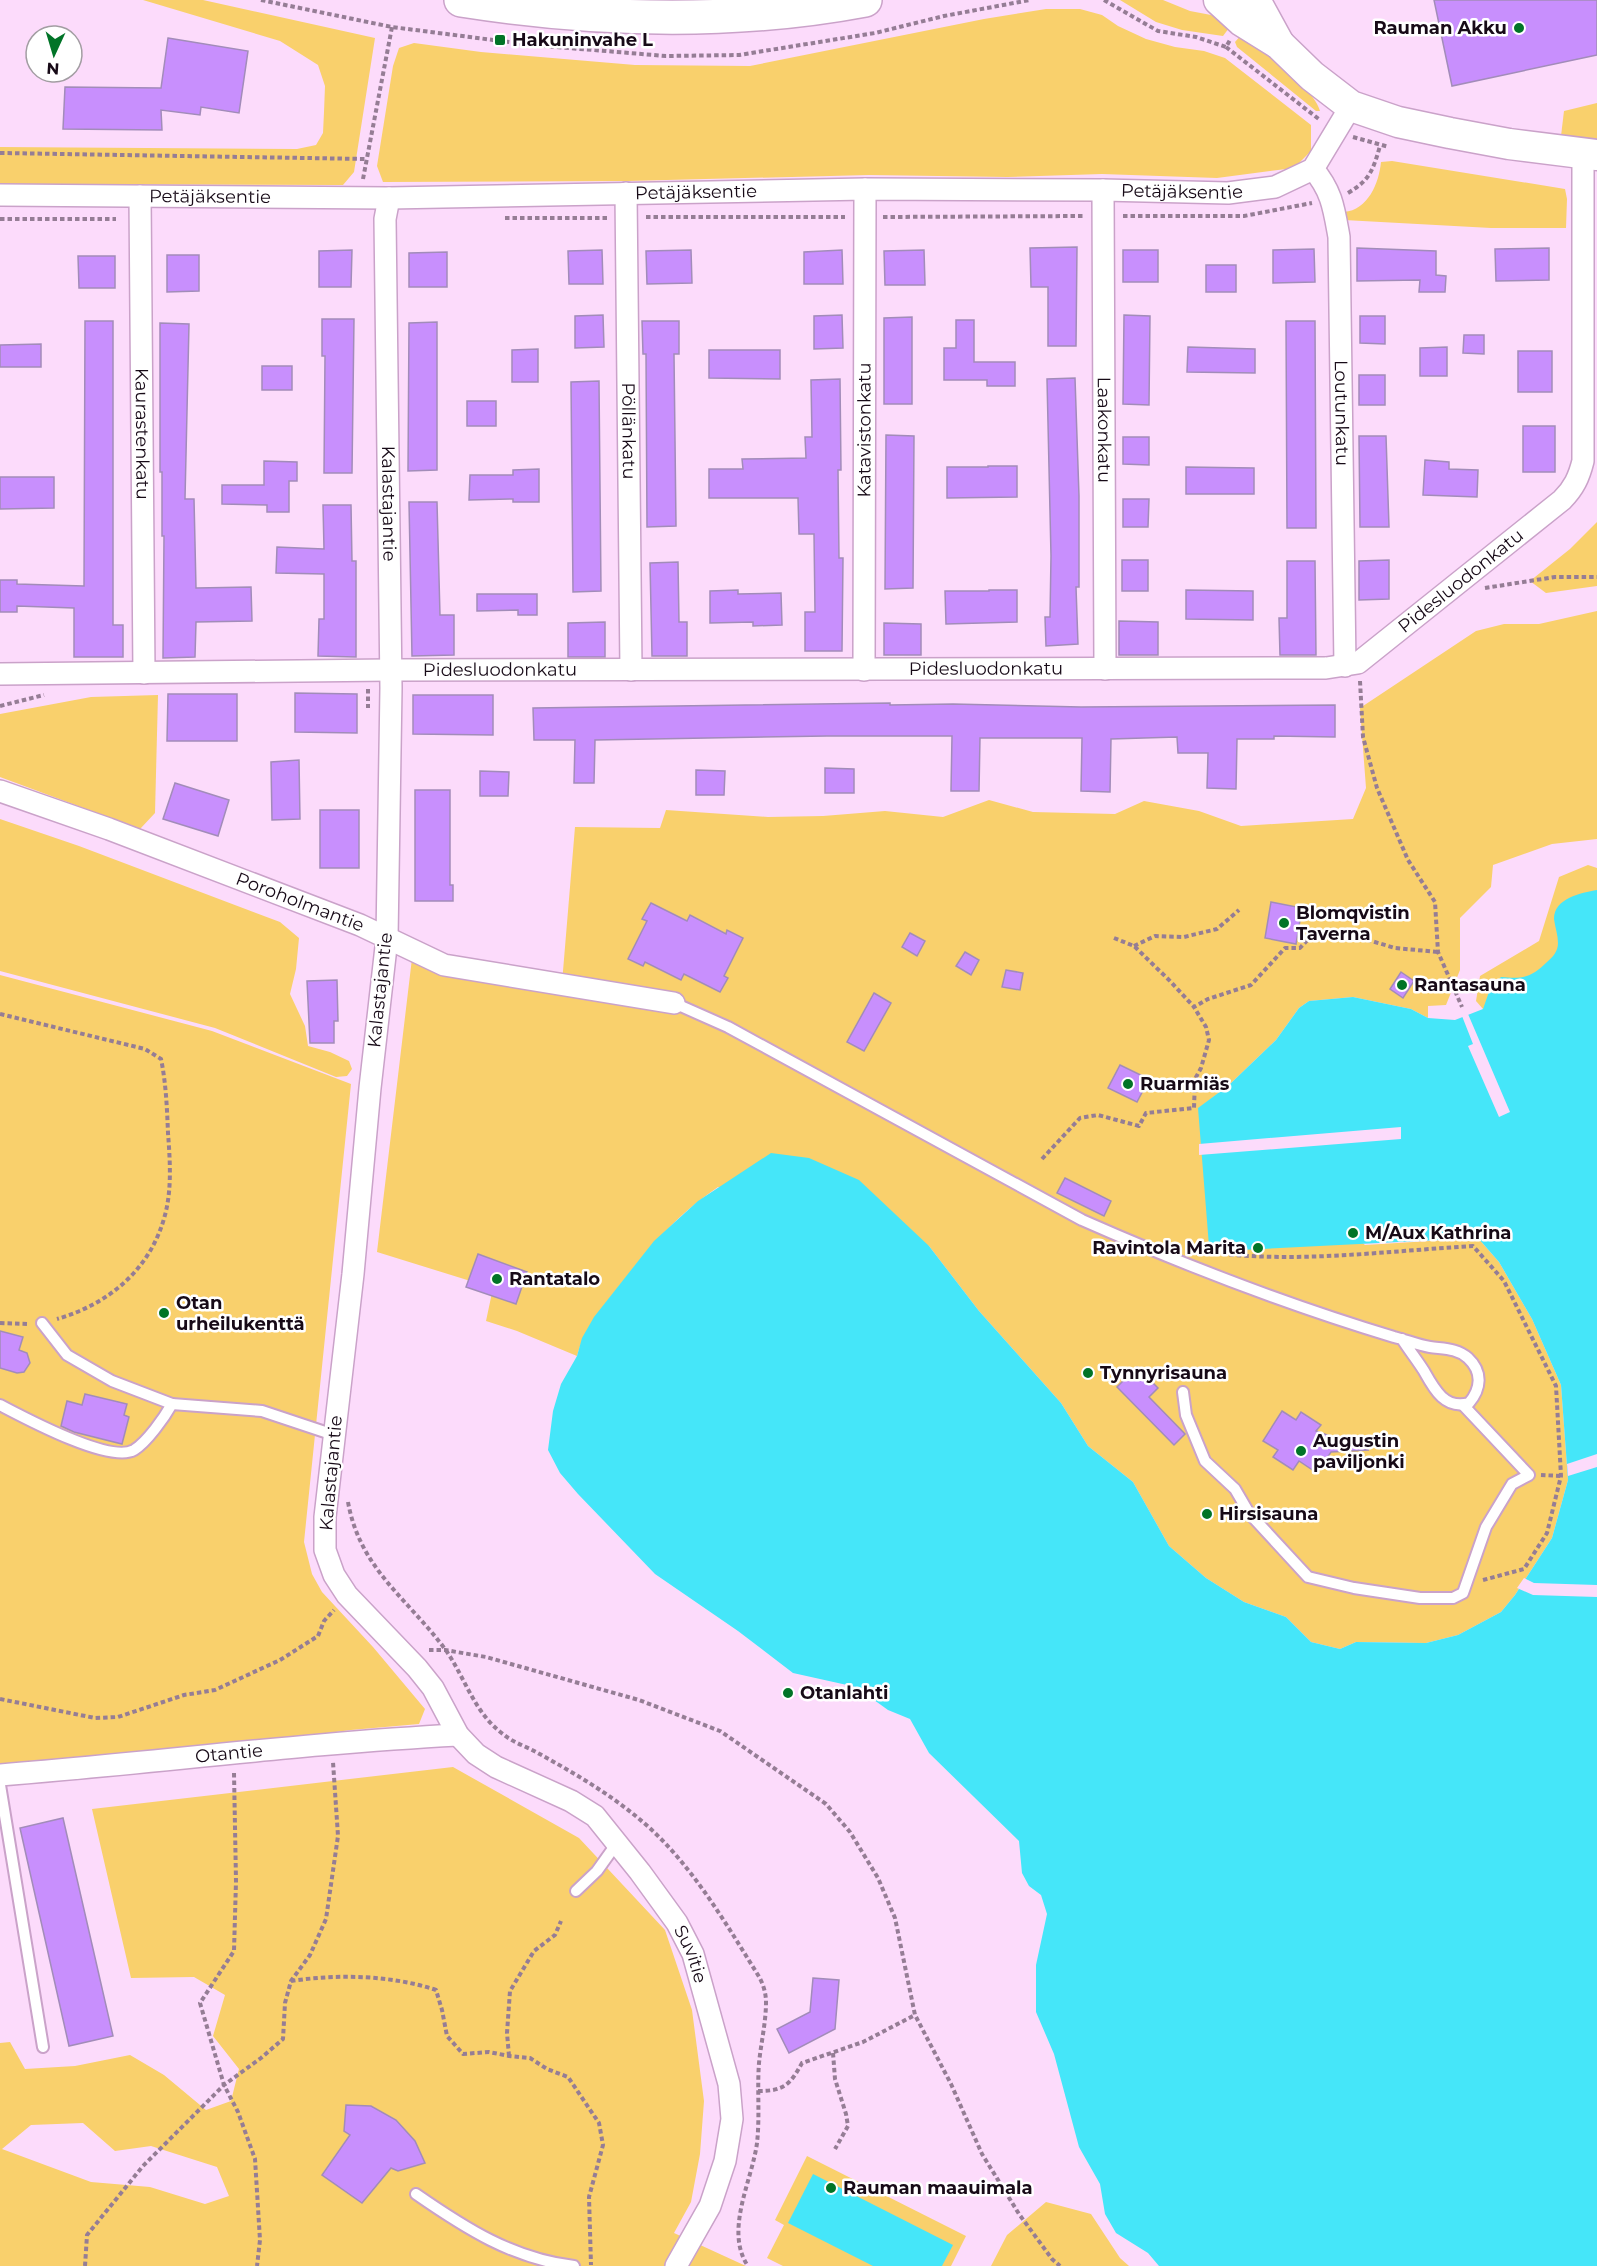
<svg xmlns="http://www.w3.org/2000/svg" width="1597" height="2266" font-family="Montserrat,sans-serif">
	<rect width="100%" height="100%" fill="#fcdbfb"/>
	<g fill="#f9d06c" fill-rule="evenodd">
		<path d="M143,0H203L375,38L354,172L343,185L0,184V147L297,149L316,145L323,133L324,112L325,86L318,65L280,41Z"/>
		<path d="M1120,0H1163L1190,11L1211,15L1222,21L1229,28L1223,36L1182,30L1156,22Z"/>
		<path d="M1046,9H1080L1102,15L1118,26L1146,39L1175,47L1204,51L1225,58L1311,125V151L1298,164L1286,169L1217,178L1102,174L1007,177L869,175L628,181L383,182L377,166L393,66L399,48L414,43L481,52L635,65L750,66L984,19Z"/>
		<path d="M1242,34C1262,52 1313,86 1320,111H1316L1237,47L1235,42Z"/>
		<path d="M1597,103V139L1561,136L1564,111Z"/>
		<path d="M1392,161L1565,189L1567,199L1566,228H1491L1344,220V212C1368,210 1379,183 1381,162Z"/>
		<path d="M1597,522V586L1546,593L1530,581L1570,549Z"/>
		<path d="M1597,611V839L1552,844L1493,865L1491,887L1460,918V970L1446,1005L1428,1006V1018L1411,1009L1353,997L1309,1001L1299,1008L1276,1040L1229,1085L1199,1108L1365,1245L1478,1238L1499,1262L1532,1319L1561,1385L1568,1480L1552,1538L1515,1595L1501,1612L1458,1635L1426,1643L1356,1642L1340,1649L1311,1642L1286,1617L1244,1602L1206,1578L1169,1546L1133,1482L1088,1446L1061,1403L979,1311L929,1246L718,1187C677,1215 650,1246 620,1285C602,1308 585,1327 577,1356L517,1331L486,1321L493,1288L377,1252L413,950L562,983L575,827L660,828L666,810L768,817L823,816L885,811L943,817L989,800L1033,812L1115,814L1144,801L1199,811L1241,826L1353,819L1366,788L1360,708L1476,631L1504,624H1539Z"/>
		<path d="M158,695L155,813L140,829L0,777V714L91,697Z"/>
		<path d="M0,819L79,846L280,922L299,938L296,969L290,994L305,1026L308,1046L330,1052L349,1061L352,1069L347,1076L336,1077L215,1028L0,971Z"/>
		<path d="M1588,865L1597,868V971L1483,1009L1476,1001L1480,976L1539,941L1559,877Z"/>
		<path d="M0,975L212,1031L351,1084L304,1542L312,1574L322,1592L373,1647L425,1709L419,1724L351,1730L234,1745L0,1766Z"/>
		<path d="M453,1767L579,1838L665,1930L692,2010L704,2101L700,2154L691,2202L674,2233L746,2266H0V2043L10,2042L25,2069L75,2066L130,2055L164,2075L206,2110L231,2101L239,2069L213,2036L225,1995L194,1977L131,1978L92,1809ZM83,2123L115,2151L151,2146L217,2167L229,2196L205,2204L150,2187L91,2182L2,2149L31,2125Z"/>
		<path d="M807,2156L966,2236L951,2266H783L767,2258L784,2225L775,2220Z"/>
		<path d="M1046,2202L1091,2214L1120,2258L1129,2266H991L1007,2235Z"/>
	</g>
	<g fill="#45e6f9">
		<path d="M1597,890V2266H1159L1148,2253L1116,2233L1105,2214L1100,2184L1079,2147L1054,2054L1036,2012V1965L1047,1914L1041,1895L1029,1886L1022,1873L1019,1841L929,1753L910,1719L888,1710L856,1687L793,1673L738,1631L655,1574L578,1494L560,1473L548,1450L553,1411L561,1384L577,1356L582,1338L594,1317L654,1241L698,1201L771,1153L809,1158L859,1180L929,1246L979,1311L1061,1403L1088,1446L1133,1482L1169,1546L1206,1578L1244,1602L1286,1617L1311,1642L1340,1649L1356,1642L1426,1643L1458,1635L1501,1612L1515,1595L1552,1538L1568,1480L1561,1385L1532,1319L1499,1262L1478,1238L1241,1250L1209,1246L1198,1108L1229,1085L1276,1040L1299,1008L1309,1001L1353,997L1411,1009L1428,1018L1455,1020L1483,1009L1490,989L1501,977C1522,979 1531,978 1547,962C1553,957 1558,951 1558,943C1558,935 1555,927 1554,919C1554,898 1581,893 1597,890Z"/>
		<path d="M813,2174L953,2245L942,2266H873L788,2223Z"/>
	</g>
	<g fill="#fcdbfb">
		<path d="M1468,1014L1510,1112L1499,1117L1468,1046L1473,1044L1462,1016Z"/>
		<path d="M1401,1127V1139L1199,1155V1144Z"/>
		<path d="M1597,1454V1467L1568,1476L1567,1464Z"/>
		<path d="M1524,1578L1534,1583L1597,1585V1597L1533,1595L1517,1588Z"/>
	</g>
	<g fill="#c88ffd" stroke="#a28cb9" stroke-width="1.5">
		<path d="M1434,0H1597V55L1452,86Z"/>
		<path d="M168,38L248,51L239,113L201,107L200,115L161,110L162,130L63,129L65,87L161,88Z"/>
		<path d="M1077,247L1076,346H1048V287H1031L1030,248Z"/>
		<path d="M1357,248L1436,251V275L1446,276L1445,292H1419L1420,280L1357,281Z"/>
		<path d="M1549,248V280L1496,281L1495,249Z"/>
		<path d="M1314,249L1315,282L1273,283V250Z"/>
		<path d="M352,250L351,287H319V251Z"/>
		<path d="M602,250L603,284H569L568,251Z"/>
		<path d="M691,250L692,283L647,284L646,251Z"/>
		<path d="M842,250L843,284H804V252Z"/>
		<path d="M924,250L925,285H885L884,251Z"/>
		<rect x="1123" y="250" width="35" height="32"/>
		<path d="M447,252V287H409V253Z"/>
		<path d="M167,255H199V291L167,292Z"/>
		<path d="M78,256H115V288H79Z"/>
		<rect x="1206" y="265" width="30" height="27"/>
		<path d="M603,315L604,347L575,348V316Z"/>
		<path d="M842,315L843,348L814,349V316Z"/>
		<path d="M1124,315L1150,316L1149,405L1123,404Z"/>
		<path d="M1360,316H1385V344L1360,343Z"/>
		<path d="M912,317V404H884V318Z"/>
		<path d="M322,319H354L352,473H324L325,356H322Z"/>
		<path d="M956,320H974V362H1015V386H987V380H944V348H956Z"/>
		<path d="M85,321H113V625H123V657H74V608L17,606V612H0V580H17V584L84,586Z"/>
		<path d="M642,321H679V354H674L676,526L647,527L646,354H643Z"/>
		<path d="M1286,321H1315L1316,528H1287Z"/>
		<path d="M437,322V470L408,471L409,323Z"/>
		<path d="M160,323L189,324L185,499H194L196,588L251,587L252,621L196,622L195,657L163,658L164,536H162V472H160Z"/>
		<path d="M1464,335H1484V354L1463,353Z"/>
		<path d="M41,344V367H0V345Z"/>
		<path d="M1188,347L1255,349V373L1187,372Z"/>
		<path d="M1447,347V376H1420V348Z"/>
		<path d="M538,349V382H512V350Z"/>
		<path d="M709,350H780V379L709,378Z"/>
		<rect x="1518" y="351" width="34" height="41"/>
		<rect x="262" y="366" width="30" height="24"/>
		<rect x="1359" y="375" width="26" height="30"/>
		<path d="M1075,378L1079,496V587H1076L1078,644L1046,646L1045,617H1050L1051,556L1047,379Z"/>
		<path d="M840,379L841,470H838L839,558H843L842,651H805V612H815L814,534H799L798,498H709V469H743L742,459L806,458L805,437H812L811,380Z"/>
		<path d="M599,381L601,591L573,592L571,382Z"/>
		<rect x="467" y="401" width="29" height="25"/>
		<rect x="1523" y="426" width="32" height="46"/>
		<path d="M886,435L914,436L913,588L885,589Z"/>
		<path d="M1359,436H1386L1389,527H1360Z"/>
		<path d="M1123,437H1149V465L1123,464Z"/>
		<path d="M1425,460L1449,462V469L1478,470L1477,497L1423,495Z"/>
		<path d="M264,461L297,462V481H289V512H267V505L222,504V485H264Z"/>
		<path d="M988,466H1017V497L947,498V467H988Z"/>
		<path d="M1186,467L1254,468V494H1186Z"/>
		<path d="M539,469V502H513V499L469,500L470,475H513V470Z"/>
		<path d="M0,477H54V508L0,509Z"/>
		<path d="M1123,499H1149L1148,527H1123Z"/>
		<path d="M409,502H437L440,615H454V655L412,656Z"/>
		<path d="M323,505H351L352,561H356V657L318,656L319,619H324V574L276,573L277,547L324,549Z"/>
		<rect x="1122" y="560" width="26" height="31"/>
		<path d="M1389,560V599L1359,600V561Z"/>
		<path d="M1287,561H1315L1316,655H1280L1279,618H1287Z"/>
		<path d="M678,562L679,622H687V656H652L650,563Z"/>
		<path d="M738,590V594L781,593L782,625L753,626V622L710,623V591Z"/>
		<path d="M989,590H1017V622L946,624L945,591H989Z"/>
		<path d="M1186,590L1253,591V620L1186,619Z"/>
		<path d="M477,594H537V615H518V610L477,611Z"/>
		<path d="M1119,621L1158,622V655H1119Z"/>
		<path d="M605,622V657H568V623Z"/>
		<path d="M884,623L921,624V655H884Z"/>
		<path d="M295,693L357,694V733L295,732Z"/>
		<path d="M168,694H237V741H167Z"/>
		<path d="M413,695H493V735L413,734Z"/>
		<path d="M890,703V705L953,704L1081,707L1335,705V737L1274,736V739H1237L1236,789L1207,788L1208,753H1178L1177,737L1111,739L1110,792L1081,791L1082,738H980L979,791H951L952,736H827L595,740L594,783H574L575,740H534L533,708Z"/>
		<path d="M299,760L300,819L272,820L271,762Z"/>
		<path d="M825,768L854,769V793H825Z"/>
		<path d="M696,770L725,771L724,795H696Z"/>
		<path d="M480,771L509,772L508,796H480Z"/>
		<path d="M175,783L229,800L218,836L163,819Z"/>
		<path d="M415,790H450V885H453V901H415Z"/>
		<rect x="320" y="810" width="39" height="58"/>
		<path d="M1271,902L1302,908L1296,944L1265,938Z"/>
		<path d="M651,903L687,921L690,915L726,934L727,930L743,938L724,976L728,978L720,992L684,974L681,980L645,962L643,966L628,959L647,921L642,919Z"/>
		<path d="M910,933L925,941L917,956L902,947Z"/>
		<path d="M965,952L979,960L971,975L956,966Z"/>
		<path d="M1006,970L1023,973L1020,990L1002,987Z"/>
		<path d="M1401,972L1414,981L1403,998L1390,989Z"/>
		<path d="M337,980L338,1021H334V1043H310L307,981Z"/>
		<path d="M874,993L891,1003L864,1051L847,1042Z"/>
		<path d="M1120,1065L1149,1079L1137,1102L1108,1088Z"/>
		<path d="M1065,1178L1111,1201L1104,1216L1057,1193Z"/>
		<path d="M478,1254L527,1272L516,1304L466,1287Z"/>
		<path d="M0,1331L23,1337L19,1350L27,1353L30,1363L24,1372L17,1373L0,1368Z"/>
		<path d="M1137,1367L1158,1388L1149,1397L1185,1434L1174,1445L1117,1387Z"/>
		<path d="M85,1394L127,1404L124,1415L129,1417L122,1444L74,1432L61,1426L67,1401L82,1405Z"/>
		<path d="M1282,1411L1296,1420L1301,1412L1321,1425L1316,1431L1369,1450L1331,1452L1317,1473L1299,1461L1293,1470L1273,1457L1278,1450L1263,1441Z"/>
		<path d="M63,1818L113,2036L69,2046L20,1828Z"/>
		<path d="M813,1978L839,1980L835,2029L789,2053L777,2029L810,2012Z"/>
		<path d="M346,2105L371,2106L396,2120L415,2141L425,2163L398,2171L391,2168L362,2203L322,2175L350,2135L344,2131Z"/>
	</g>
	<g fill="none" stroke-linecap="round" stroke-linejoin="round">
		<defs>
			<g id="lane">
				<path d="M674,1003L728,1027L1082,1220C1184,1265 1288,1305 1394,1337C1406,1340 1418,1345 1430,1347C1443,1349 1457,1348 1468,1358C1483,1372 1481,1389 1469,1403C1445,1410 1434,1389 1424,1371C1417,1360 1409,1350 1402,1339"/>
				<path d="M42,1323L67,1355L112,1381L172,1404"/>
				<path d="M1183,1392L1186,1415L1205,1461L1235,1489L1249,1513L1308,1577L1354,1588L1420,1598H1453L1463,1593L1486,1527L1512,1484L1529,1475L1463,1405"/>
				<path d="M0,1405C23,1417 110,1464 134,1450C147,1442 164,1418 172,1404L262,1411L334,1435"/>
				<path d="M0,1785L43,2047"/>
				<path d="M576,1891L597,1871L617,1843"/>
				<path d="M416,2194C465,2228 513,2259 574,2266"/>
			</g>
			<g id="street">
				<path id="s1" d="M1313,169C1332,191 1334,209 1339,237L1345,666"/>
				<path id="s2" d="M1103,190L1105,669"/>
				<path id="s3" d="M626,193L631,670"/>
				<path id="s4" d="M0,195L389,198L865,189L1103,190L1228,193L1275,187L1313,169L1351,106"/>
				<path id="s5" d="M140,196L144,673"/>
				<path id="s6" d="M389,198L385,219L391,688L387,938L370,1088L353,1274L325,1517V1550L334,1575L347,1595L417,1668L433,1688L458,1735L476,1754L496,1767L571,1801L595,1816L640,1872L677,1923L693,1954L729,2084L732,2119L725,2161L710,2206L676,2266"/>
				<path id="s7" d="M864,670L865,189"/>
				<path id="s8" d="M0,674L390,670L1326,668L1358,663L1562,500C1574,488 1579,477 1583,461V155"/>
				<path id="s9" d="M0,791L109,829L360,925L444,965L674,1003"/>
				<path id="s10" d="M0,1775C153,1763 305,1743 458,1735"/>
			</g>
			<g id="secondary">
				<path d="M1219,0L1242,21L1279,44L1312,76L1351,106L1398,122L1450,133L1509,144L1597,155"/>
				<path d="M1255,0L1279,44"/>
			</g>
			<path id="highway" d="M461,0C595,21 732,25 865,0"/>
		</defs>
		<use href="#lane" stroke="#caa2c9" stroke-width="14"/>
		<use href="#street" stroke="#caa2c9" stroke-width="24"/>
		<use href="#secondary" stroke="#caa2c9" stroke-width="33"/>
		<use href="#highway" stroke="#caa2c9" stroke-width="36"/>
		<g stroke="#957d95" stroke-width="4" stroke-dasharray="4.5 3" stroke-linecap="butt">
			<path d="M261,0L392,27L532,45L666,56L739,55L875,33L944,16L1030,0"/>
			<path d="M1104,0L1158,31L1196,37L1226,47L1230,40"/>
			<path d="M1226,47L1320,120"/>
			<path d="M1353,137L1389,147"/>
			<path d="M0,153L366,159"/>
			<path d="M363,179L392,27"/>
			<path d="M1348,193C1370,180 1373,170 1380,146"/>
			<path d="M1123,216H1244L1312,203"/>
			<path d="M646,217H845"/>
			<path d="M883,217L1085,216"/>
			<path d="M505,218H608"/>
			<path d="M0,219H116"/>
			<path d="M1485,588L1555,577H1597"/>
			<path d="M1360,681L1363,737L1377,788L1408,860L1435,902L1438,952L1462,1007"/>
			<path d="M368,689V708"/>
			<path d="M0,706L44,695"/>
			<path d="M1114,938L1134,946L1169,980L1194,1007"/>
			<path d="M1134,946L1155,936L1184,937L1217,929L1239,910"/>
			<path d="M0,1014L145,1049L161,1059C166,1083 167,1108 168,1133C170,1160 172,1189 165,1215C151,1269 109,1304 57,1319"/>
			<path d="M1042,1159L1080,1118L1098,1115L1139,1126L1146,1113L1194,1108L1195,1079L1201,1068L1209,1040L1206,1027L1194,1007L1208,999L1251,985L1285,948H1300L1314,933L1358,937L1395,948L1438,952"/>
			<path d="M1207,1252C1295,1264 1386,1251 1473,1246L1504,1281L1556,1386L1561,1476L1547,1533L1524,1569L1483,1580"/>
			<path d="M0,1323L29,1324"/>
			<path d="M1541,1475L1561,1476"/>
			<path d="M348,1502C360,1569 407,1598 445,1649C465,1677 474,1713 503,1734C512,1742 525,1746 536,1752C578,1775 622,1801 656,1834C698,1875 728,1927 758,1975C763,1983 766,1993 766,2002C766,2022 761,2043 759,2063C757,2089 760,2116 757,2143C752,2181 724,2231 748,2266"/>
			<path d="M429,1650H445L486,1657L639,1700L720,1731L826,1804L850,1832L878,1878L895,1918L915,2015L951,2084L982,2154L1019,2214L1052,2259L1060,2266"/>
			<path d="M0,1699L95,1718L118,1717L184,1695L215,1690L280,1660L318,1636L324,1621L334,1610"/>
			<path d="M234,1773L236,1881L234,1951L200,2003L224,2085L238,2112L255,2159L260,2240L257,2266"/>
			<path d="M291,1981C338,1974 391,1975 436,1990L442,2010L447,2036L463,2054L489,2052L509,2056L530,2058L547,2069L568,2077L599,2123L603,2145L589,2197L591,2265"/>
			<path d="M833,2053L835,2079L846,2114L848,2126L835,2149"/>
			<path d="M509,2056L507,2033L510,1991L534,1951L555,1935L561,1921"/>
			<path d="M758,2091C784,2091 790,2085 802,2063L863,2042L915,2015"/>
			<path d="M85,2266L87,2235L143,2166L224,2085L261,2058L283,2039L285,2003L291,1981L310,1955L326,1919L338,1836L333,1762"/>
		</g>
		<use href="#lane" stroke="#fff" stroke-width="10"/>
		<use href="#street" stroke="#fff" stroke-width="21"/>
		<use href="#secondary" stroke="#fff" stroke-width="30"/>
		<use href="#highway" stroke="#fff" stroke-width="33"/>
	</g>
	<g fill="#017427" stroke="#fff" stroke-width="2">
		<circle cx="1519" cy="28" r="6"/>
		<rect x="494" y="34" width="12" height="12" rx="3"/>
		<circle cx="1284" cy="923" r="6"/>
		<circle cx="1402" cy="985" r="6"/>
		<circle cx="1128" cy="1084" r="6"/>
		<circle cx="1353" cy="1233" r="6"/>
		<circle cx="1258" cy="1248" r="6"/>
		<circle cx="497" cy="1279" r="6"/>
		<circle cx="164" cy="1313" r="6"/>
		<circle cx="1088" cy="1373" r="6"/>
		<circle cx="1301" cy="1451" r="6"/>
		<circle cx="1207" cy="1514" r="6"/>
		<circle cx="788" cy="1693" r="6"/>
		<circle cx="831" cy="2188" r="6"/>
	</g>
	<g text-anchor="middle" dominant-baseline="central" stroke-width="5" stroke-linejoin="round" paint-order="stroke">
		<g font-size="18" font-weight="bold" fill="#170a17" stroke="#fff" text-anchor="start">
			<text x="1507" y="28" text-anchor="end">Rauman Akku</text>
			<text x="512" y="40">Hakuninvahe L</text>
			<text x="1296" y="913">Blomqvistin<tspan x="1296" dy="21">Taverna</tspan></text>
			<text x="1414" y="985">Rantasauna</text>
			<text x="1140" y="1084">Ruarmiäs</text>
			<text x="1365" y="1233">M/Aux Kathrina</text>
			<text x="1246" y="1248" text-anchor="end">Ravintola Marita</text>
			<text x="509" y="1279">Rantatalo</text>
			<text x="176" y="1303">Otan<tspan x="176" dy="21">urheilukenttä</tspan></text>
			<text x="1100" y="1373">Tynnyrisauna</text>
			<text x="1313" y="1441">Augustin<tspan x="1313" dy="21">paviljonki</tspan></text>
			<text x="1219" y="1514">Hirsisauna</text>
			<text x="800" y="1693">Otanlahti</text>
			<text x="843" y="2188">Rauman maauimala</text>
		</g>
		<g font-size="18" fill="#170a17" stroke="#fff">
			<text stroke="none"><textPath href="#s4" startOffset="1182">Petäjäksentie</textPath></text>
			<text stroke="none"><textPath href="#s4" startOffset="696">Petäjäksentie</textPath></text>
			<text stroke="none"><textPath href="#s4" startOffset="210">Petäjäksentie</textPath></text>
			<text stroke="none"><textPath href="#s1" startOffset="250">Loutunkatu</textPath></text>
			<text stroke="none"><textPath href="#s7" startOffset="240">Katavistonkatu</textPath></text>
			<text stroke="none"><textPath href="#s2" startOffset="240">Laakonkatu</textPath></text>
			<text stroke="none"><textPath href="#s3" startOffset="238">Pöllänkatu</textPath></text>
			<text stroke="none"><textPath href="#s5" startOffset="238">Kaurastenkatu</textPath></text>
			<text stroke="none"><textPath href="#s6" startOffset="306">Kalastajantie</textPath></text>
			<text stroke="none"><textPath href="#s8" startOffset="1490">Pidesluodonkatu</textPath></text>
			<text stroke="none"><textPath href="#s8" startOffset="500">Pidesluodonkatu</textPath></text>
			<text stroke="none"><textPath href="#s8" startOffset="986">Pidesluodonkatu</textPath></text>
			<text stroke="none"><textPath href="#s9" startOffset="320">Poroholmantie</textPath></text>
			<text transform="translate(380 990) rotate(-84)">Kalastajantie</text>
			<text transform="translate(331 1473) rotate(-85)">Kalastajantie</text>
			<text stroke="none"><textPath href="#s10" startOffset="230">Otantie</textPath></text>
			<text stroke="none"><textPath href="#s6" startOffset="1916">Suvitie</textPath></text>
		</g>
	</g>
	<g transform="translate(54 54) rotate(184)"><circle r="28" fill="#ffffff" stroke="#a29da2" stroke-width="1.5"/>
	<path d="M0-4.5L10 22L0 15L-10 22Z" fill="#017427"/>
	<text y="-9" font-size="16" font-weight="bold" text-anchor="middle" fill="#170a17">N</text>
	</g>
</svg>
